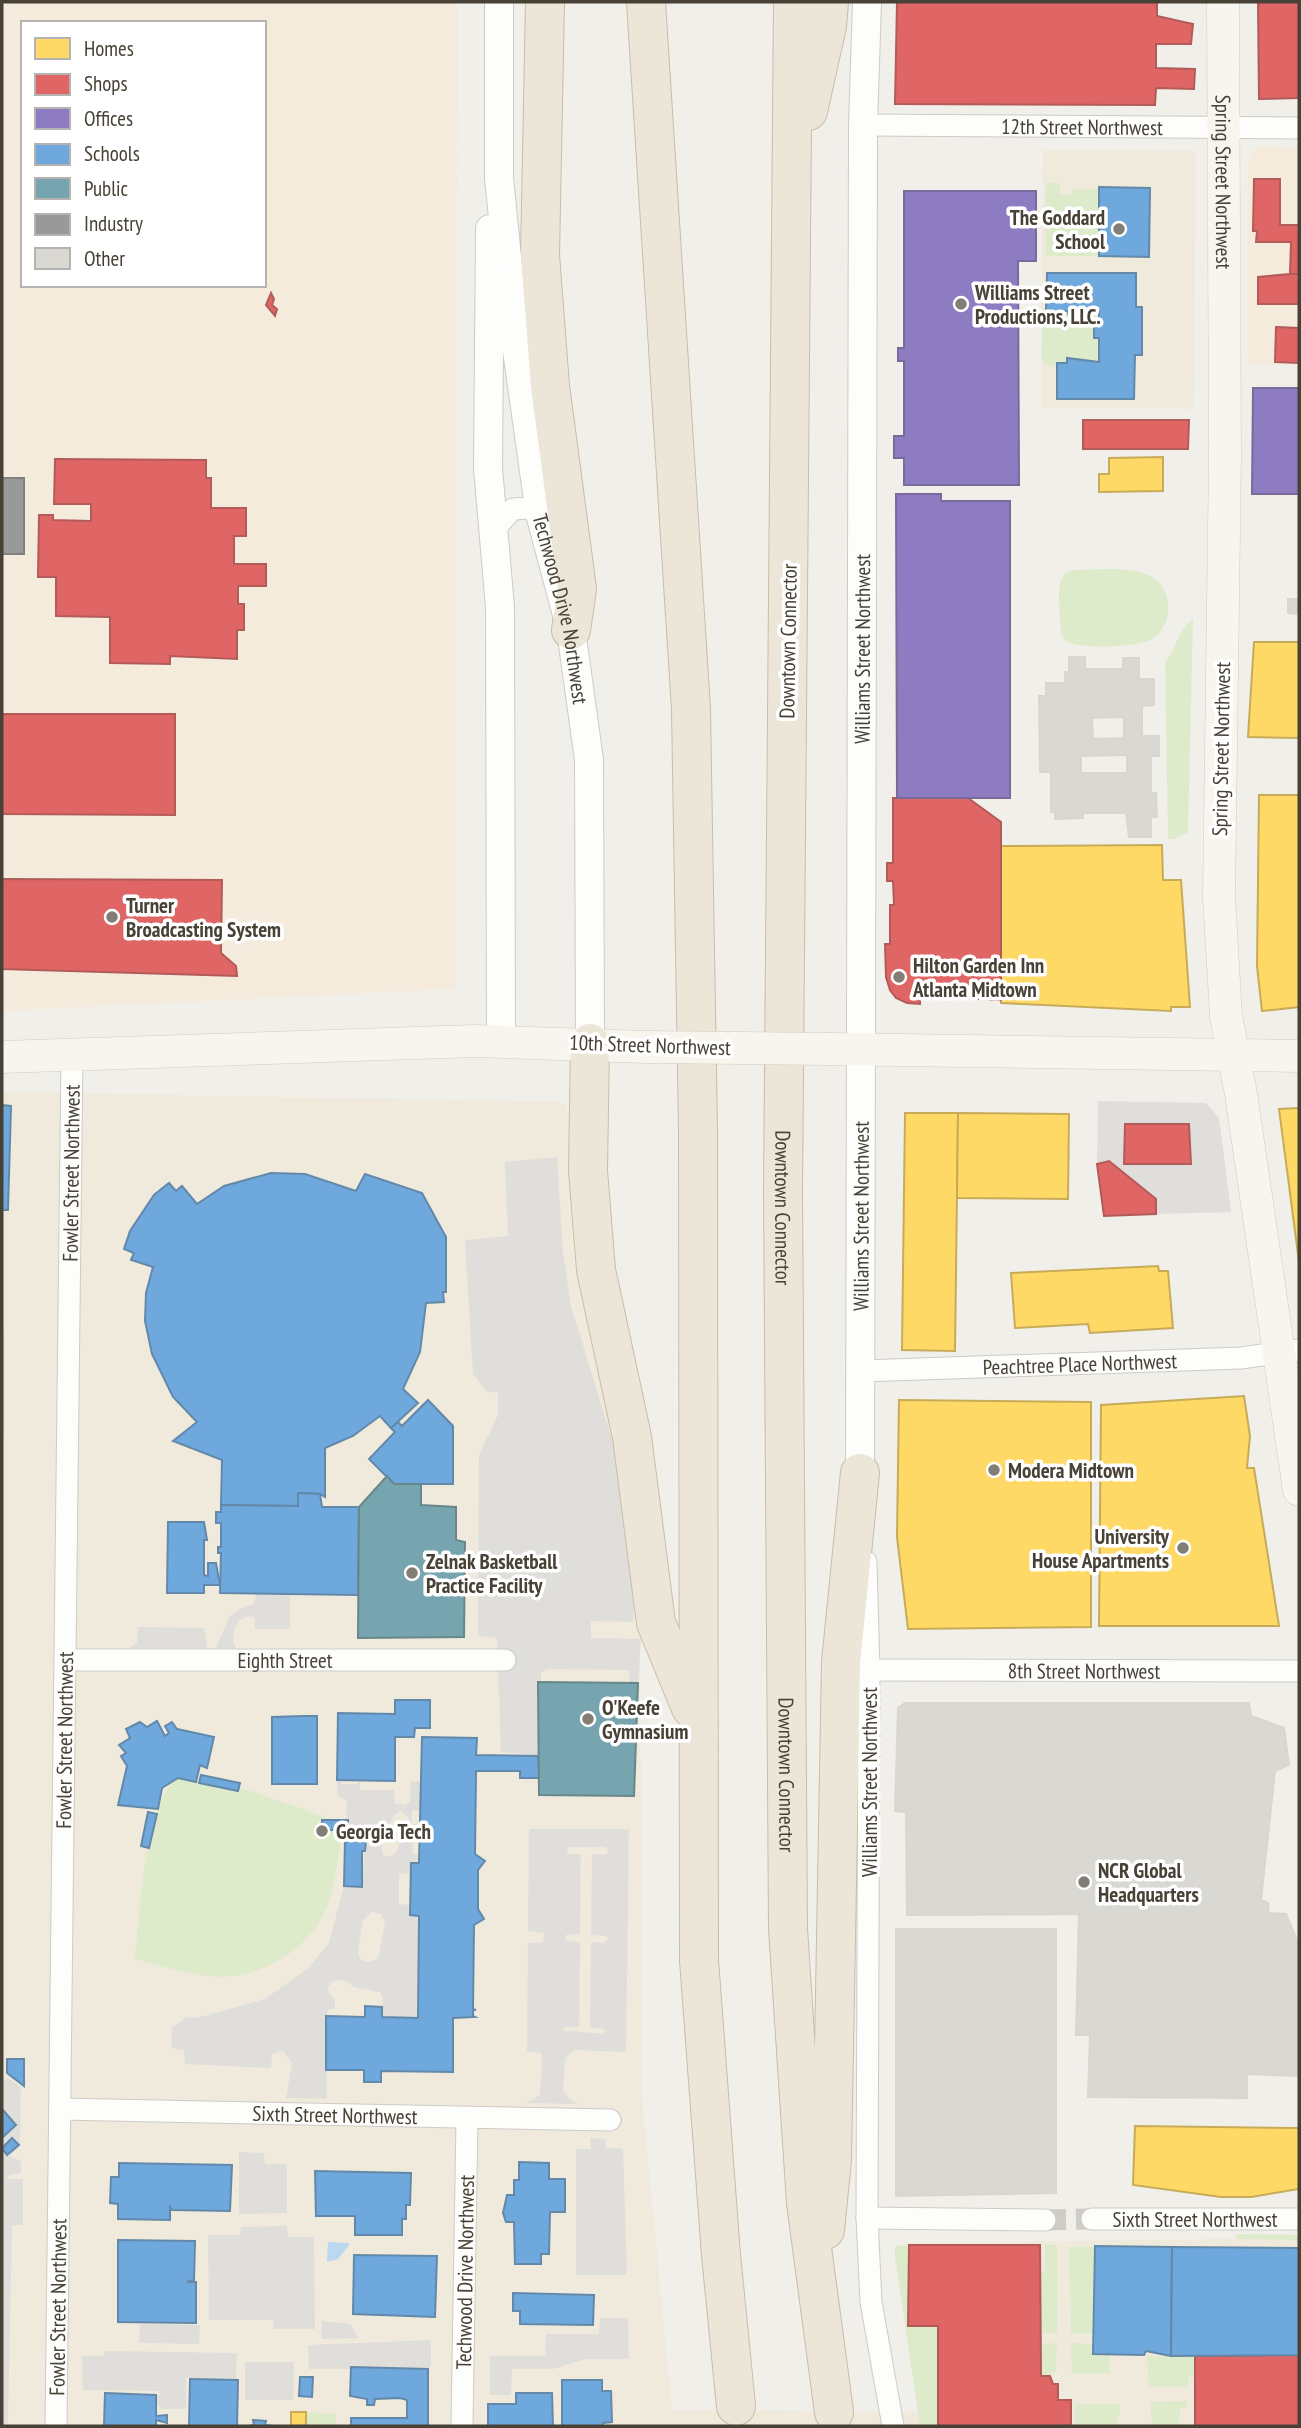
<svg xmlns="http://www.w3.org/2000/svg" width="1301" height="2428" font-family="'PT Sans Narrow',sans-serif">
	<rect width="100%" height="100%" fill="#f1efea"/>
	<g fill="#f4ebdd" fill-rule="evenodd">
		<path d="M2,2H458L455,989L2,1011ZM23,23H264V285H23Z"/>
		<path d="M1262,146L1299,147V365H1248V160L1256,148Z"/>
	</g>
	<g fill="#efeadc">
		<path d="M1043,150L1196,151L1194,409L1041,407Z"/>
		<path d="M2,1092L563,1102L572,1125L570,1200L574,1262L621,1453L640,1566L642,2096L672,2410L924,2412L905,2243L1299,2238V2426H2Z"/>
	</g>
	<g fill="#ddebca">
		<path d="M1046,183H1060V194H1073V189H1099V256H1046Z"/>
		<path d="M1042,308L1068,311V314L1081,315L1082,310H1099V325H1094V338H1099V362L1067,358V363L1048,367L1042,360Z"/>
		<path d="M1073,570C1105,570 1170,559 1168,609C1168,622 1161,634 1150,640C1138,647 1077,650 1066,641C1060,636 1061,629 1060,621C1060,607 1056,586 1064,574Z"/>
		<path d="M1193,619L1188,832L1175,839H1168L1165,663C1176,648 1178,631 1193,619Z"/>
		<rect x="2" y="1329" width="3" height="110"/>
		<path d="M178,1776L251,1791L344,1824C339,1848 337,1874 330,1898C316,1947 259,1983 208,1976C184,1973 159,1965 135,1959C140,1914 144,1805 178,1776Z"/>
		<path d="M1237,2234L1299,2235V2240L1236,2239Z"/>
		<path d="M909,2245L908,2326H938V2426H920L895,2257V2246Z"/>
		<path d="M1045,2245H1057V2333H1041L1040,2272H1045Z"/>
		<path d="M1069,2247H1096L1094,2334L1071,2333Z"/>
		<path d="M1057,2343L1056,2372H1050V2376H1041V2344Z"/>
		<path d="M1071,2343L1094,2344L1095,2355H1110V2373L1072,2374Z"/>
		<path d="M1147,2356H1195V2377H1188V2387H1149Z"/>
		<path d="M1187,2401V2408H1180L1179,2426H1152L1150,2402Z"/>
		<path d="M1075,2404H1120V2415H1116L1120,2426H1075Z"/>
		<path d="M306,2412L336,2414V2426H306Z"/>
	</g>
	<g fill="#e0deda" fill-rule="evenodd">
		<path d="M1098,1101L1206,1103L1219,1118L1231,1212L1156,1214V1199L1110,1161L1097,1164Z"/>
		<path d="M557,1157L563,1253L571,1306L617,1456L635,1567L633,1622L591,1621V1638L641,1639L638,1683H630L629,1670L548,1669L541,1672V1683H538V1756L501,1752L497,1638L478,1636L479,1455L498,1415V1393L486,1391L473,1374L465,1240L508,1236L505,1162Z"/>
		<path d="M256,1594H290V1629H255V1617L248,1616L239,1621L234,1630L233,1641L236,1648H216L229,1617L238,1610L254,1604Z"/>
		<path d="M138,1627L204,1628L207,1648H129L137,1643Z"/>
		<path d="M337,1780H341L342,1784H357L360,1780V1790H394L395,1803L405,1805L410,1801L411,1781H421L420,1810L412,1811V1824L420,1825L419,1832H413V1854H419V1863H411L410,1873L399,1874V1904L410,1905V1915L419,1916L418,2017H382L383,1999L380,1992L354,1987L344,1980L332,1981L327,1989L335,2001V2009H328L326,2017L327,2099L286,2098L292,2063L283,2051L272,2054L271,2068L185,2064L184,2050L171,2048L172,2028L187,2017L197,2018L265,1999L308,1968L329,1943L344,1886H362L365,1840H346L347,1800L338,1797ZM401,1811L409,1818L397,1851L390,1857L383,1855L381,1844L394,1815ZM372,1912L381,1914L385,1923L379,1955L376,1960L367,1962L360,1959L358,1950L363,1920Z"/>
		<path d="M529,1829H629L626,2052L575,2050L565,2058L563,2090L570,2100L578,2104L526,2103L540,2095L542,2065L541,2053L527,2051L528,1943L543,1942L544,1933L528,1931ZM568,1847H605L609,1851L606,1855L592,1854L591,1935L606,1936L608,1939L604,1943L591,1942L590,2028L605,2029L604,2034L562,2030L565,2027H579L580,1942L567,1941L565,1938L566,1935L580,1934L581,1854H567Z"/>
		<path d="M7,2078L21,2087L20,2146L9,2156L21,2161V2173L9,2175L7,2179H23V2225H12L8,2419L7,2426H2V2149L7,2155L19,2145L12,2138L2,2148V2138L16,2125L2,2109V2083Z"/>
		<path d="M590,2138L606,2139L605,2148L623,2149L627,2275H576V2149H591Z"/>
		<path d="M239,2152L264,2153L265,2164H287V2213L239,2214Z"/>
		<path d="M287,2226L288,2237H314L315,2329H274L273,2320H209L208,2235H240L241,2227Z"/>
		<path d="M600,2318H628L629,2359H585L553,2369H512L511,2395H490V2356H545L546,2334H599Z"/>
		<path d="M322,2321L350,2324L359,2338L321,2339Z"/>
		<path d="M140,2324L200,2325L199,2344L139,2343Z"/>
		<path d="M431,2340V2366L428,2369H309L308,2345Z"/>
		<path d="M105,2351L237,2353L236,2379L186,2378V2409H162L156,2403V2395H160L158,2391L83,2390L82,2356H104Z"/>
		<path d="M245,2362H294L293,2400H245Z"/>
	</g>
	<path fill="#bad8ef" d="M328,2242L349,2243V2245L338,2259L327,2262Z"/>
	<g fill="#ffd966" stroke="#c8ab58" stroke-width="2">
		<path d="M1163,457V491L1099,492V474H1109V458Z"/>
		<path d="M1254,642H1299V738L1248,737Z"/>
		<path d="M1259,795H1299V1007L1262,1011L1257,966Z"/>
		<path d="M1162,845L1163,880H1181L1190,1007H1171V1011L1001,1003V846Z"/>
		<path d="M1299,1108V1262L1279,1109Z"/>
		<path d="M905,1113H958L955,1351L902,1350Z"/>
		<path d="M958,1113L1069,1114L1068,1199L957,1198Z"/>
		<path d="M1158,1266L1159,1271H1168L1173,1328L1090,1333L1088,1324L1015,1328L1011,1273Z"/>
		<path d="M1244,1396L1250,1436L1247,1468H1254L1279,1626H1099L1101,1405Z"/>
		<path d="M899,1400L1091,1402V1627L908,1629L897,1537Z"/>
		<path d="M1135,2126L1299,2128V2189L1251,2197H1221L1133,2185Z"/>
		<rect x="291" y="2412" width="15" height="14"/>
	</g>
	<g fill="#e06666" stroke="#b25b58" stroke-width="2">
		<path d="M897,2H1157V16L1193,24L1191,44H1156V68L1195,69L1194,89L1156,88L1155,105L895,104Z"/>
		<path d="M1258,2H1299V98L1259,99Z"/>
		<path d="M1254,179H1280V225H1299V274H1290L1291,242H1256L1257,231H1253Z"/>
		<path d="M1290,274H1299V304H1258V277Z"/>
		<path d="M271,293L274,299L272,305L277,309L275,316L266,305Z"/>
		<path d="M1276,327L1299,328V363L1275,362Z"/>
		<path d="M1083,420H1189L1188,449H1083Z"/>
		<path d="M55,459L206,460V478H211V508H246V536H234V564H266V586H238V604H244V630H237V659L170,656V664L110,663V617L56,616V577H38L39,515H53V520L91,521V504H54Z"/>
		<path d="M2,714H175V815L2,814Z"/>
		<path d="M893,798H968L1001,822V1000L920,996V1004L907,1003L896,998L890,990L886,977L885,944H890V905H894L893,881H887V863H893Z"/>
		<path d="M2,879L222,880L221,953L236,966L237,976L2,969Z"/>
		<path d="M1125,1124H1189L1191,1164H1124Z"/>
		<path d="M1109,1161L1156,1199V1214L1104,1216L1097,1164Z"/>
		<path d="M909,2245H1040L1041,2376H1050L1053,2384H1058V2400H1071V2426H938V2326H908Z"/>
		<path d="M1299,2355V2426H1195V2356Z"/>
	</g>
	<g fill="#8e7cc3" stroke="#796a99" stroke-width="2">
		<path d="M904,191H1036V261H1018L1019,485H904V458H894V436H904V361H898V348H904Z"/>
		<path d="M1253,388H1299V494H1252Z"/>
		<path d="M896,494H941V501H1010V798H897Z"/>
	</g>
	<g fill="#6fa8dc" stroke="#6389aa" stroke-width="2">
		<path d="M1099,187L1150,188L1149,257L1099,256Z"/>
		<path d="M1047,273H1136V307H1142V355H1135L1134,399H1057V363H1067V358L1099,362V338H1094V325H1099V310H1081V315L1068,314V311H1046Z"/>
		<path d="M2,1105L11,1106L8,1210H2Z"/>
		<path d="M271,1173L305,1174L356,1191L365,1174L422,1193L446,1237V1292H443L444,1302L426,1303L420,1352L403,1389L418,1403L391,1428L380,1416L353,1436L325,1448V1497L320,1494L298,1493V1506L221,1505L222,1460L173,1441L197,1422L173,1397L152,1354L145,1321L146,1293L153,1267L131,1260L134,1253L124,1249L130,1231L154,1195L169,1183L176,1191L182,1186L197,1204L224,1186Z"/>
		<path d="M428,1400L453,1426V1484H394L369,1459L395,1432L391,1428L398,1422L402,1426Z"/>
		<path d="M298,1493L320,1494L322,1507H359L358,1595L220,1593L221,1553H218V1547H221V1523H216V1512H221V1505L298,1506Z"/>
		<path d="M168,1522H204L207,1540H204V1575L208,1576V1563H216L220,1585H204V1593H167Z"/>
		<path d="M395,1700H430V1728H415L414,1737H395V1781L337,1780L338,1713L395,1714Z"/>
		<path d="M304,1716H317V1784H272V1717Z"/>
		<path d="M140,1722L147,1727L157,1721L165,1736L169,1733L165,1726L172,1722L177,1729L214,1737L207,1768L200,1765L196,1782L178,1778L162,1788L158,1809L118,1805L127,1766L121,1756L126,1753L119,1745L130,1738L126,1729Z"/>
		<path d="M422,1737L477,1738L476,1755L538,1756L540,1778H520V1771H476L475,1854L485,1861L478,1870V1909L484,1919L474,1925L473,2009L476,2010H473V2016L475,2017L453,2018V2072L381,2071V2082H364V2070H326V2016L365,2017V2006L382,2007V2017L418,2018L419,1916L410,1915L411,1863H419Z"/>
		<path d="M201,1775L240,1783L238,1791L199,1783Z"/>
		<path d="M148,1812L157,1814L149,1848L141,1846Z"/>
		<rect x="322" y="1820" width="26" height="10"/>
		<path d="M345,1840H366L365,1851H362V1887L344,1886Z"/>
		<path d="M7,2059H24V2086L7,2073Z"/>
		<path d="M2,2109L16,2125L2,2138Z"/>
		<path d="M12,2138L19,2145L7,2155L2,2148Z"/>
		<path d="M519,2162L549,2163V2179H565V2212H550L549,2254H541V2264H515L514,2222H506L503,2213L507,2195H514V2180H519Z"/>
		<path d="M119,2163L232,2165L230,2211L172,2210L170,2207V2220L118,2219V2204L110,2203L111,2177H119Z"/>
		<path d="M315,2171L411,2173L410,2205H406V2219H402V2235H355V2216H316Z"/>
		<path d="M118,2240L195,2241L194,2280L187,2282H196V2323L118,2322Z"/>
		<path d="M1095,2246L1172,2247L1171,2356L1146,2351L1144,2355L1093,2354Z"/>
		<path d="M1172,2247L1299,2248V2355L1171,2356Z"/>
		<path d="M354,2255L437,2256L435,2317L353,2314Z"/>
		<path d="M513,2293L594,2295L593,2325L520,2324V2311H513Z"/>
		<path d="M351,2367L428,2369V2426H351V2418H407V2400L400,2398L375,2399L374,2405H367V2399L350,2396Z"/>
		<path d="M300,2377H313L312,2397L299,2396Z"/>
		<path d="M190,2379L238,2380L237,2426H189Z"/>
		<path d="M562,2380H602V2391H611L612,2422L603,2423V2426H562Z"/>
		<path d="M105,2393L156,2395V2416L167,2415V2423L156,2420V2426H104Z"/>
		<path d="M516,2393H552L553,2426H488V2404H516Z"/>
		<path d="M253,2420L266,2421L265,2425L274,2426H248L254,2425Z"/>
	</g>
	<g fill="#76a5af" stroke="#68878b" stroke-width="2">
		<path d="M387,1476L394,1484H421V1505L456,1507V1540L465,1542L464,1637L358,1638L359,1507Z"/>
		<path d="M538,1682L638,1683L634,1796L539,1795Z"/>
	</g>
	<rect fill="#999" stroke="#807f7b" stroke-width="2" x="2" y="478" width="22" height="76"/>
	<g fill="#dad8d2" stroke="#d9d6d0" stroke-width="2" fill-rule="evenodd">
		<path d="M1288,599H1299V614L1288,613Z"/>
		<path d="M1069,657H1085V669H1123V658H1139V679H1154V705L1142,706V736H1159V756H1151V793H1156L1157,817H1151V837H1129L1126,813H1083V818L1055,819V812H1051V772H1040L1039,696H1046V683H1065V672H1069ZM1124,717V738L1093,739L1092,718ZM1127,755V773H1081V756Z"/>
		<path d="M905,1703H1249L1251,1716L1284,1728L1289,1765L1275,1771L1261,1900L1268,1903L1269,1913L1286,1914L1299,1945V2023L1102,2022L1101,1914L907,1915L906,1812L895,1811L898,1708Z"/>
		<path d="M1079,1914H1101L1102,2022L1299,2023V2076L1247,2074V2098L1088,2097L1090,2035H1076Z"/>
		<path d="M896,1929H1056V2193L896,2196Z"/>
	</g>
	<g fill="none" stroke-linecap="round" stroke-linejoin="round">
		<path stroke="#cfccc6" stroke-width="21" stroke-dasharray="21 10" stroke-linecap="butt" d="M1045,2220L1092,2219"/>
		<defs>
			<g id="minor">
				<path id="s1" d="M863,125L1299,128"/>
				<path d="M494,529L513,509L530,508L540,514"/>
				<path id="s2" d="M861,1371L1241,1358L1299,1350"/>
				<path d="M866,1562L869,1670L867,2218L871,2302L893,2426"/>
				<path id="s3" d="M65,1660H505"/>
				<path id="s4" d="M869,1670L1299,1671"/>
				<path id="s5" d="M60,2109L610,2120"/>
				<path d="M867,2218L1045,2220"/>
				<path id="s6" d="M1092,2219H1299"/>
				<path id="s7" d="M56,2426L72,1056"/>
				<path id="s8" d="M462,2426L467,2118"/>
			</g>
			<g id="tertiary">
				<path id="s9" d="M499,2V178L515,336L540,514L571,630L589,760L590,1043"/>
				<path d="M490,229L488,468L500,607L501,1041"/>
				<path id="s10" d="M860,1473L863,125L867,2"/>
			</g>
			<g id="secondary">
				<path id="s11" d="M1223,2L1225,456L1219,897L1226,1016L1241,1094L1299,1490"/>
				<path d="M830,1049L1299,1056"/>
				<path d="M2,1057L474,1041L647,1047"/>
			</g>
			<g id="motorway">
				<path d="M545,2L540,255L550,386L577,589L571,630"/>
				<path d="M646,2L691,709L698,1131L699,1960L721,2255L736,2406"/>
				<path id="s12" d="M793,2L783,1190L788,1929L806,2203L834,2412"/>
				<path d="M808,111L827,26L829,2"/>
				<path d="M590,1043L588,1171L596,1270L632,1437L656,1623L691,1708"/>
				<path d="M825,2230L832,2160L841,1662L860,1473"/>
			</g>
		</defs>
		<use href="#minor" stroke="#cdcbc6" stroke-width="23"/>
		<use href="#tertiary" stroke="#cdcbc6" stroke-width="30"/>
		<use href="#secondary" stroke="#d0ccc1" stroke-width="33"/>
		<use href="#motorway" stroke="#c9bda5" stroke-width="40"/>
		<use href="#minor" stroke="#fdfdfc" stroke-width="21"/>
		<use href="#tertiary" stroke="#fdfdfc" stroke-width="28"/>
		<use href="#secondary" stroke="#f7f5ee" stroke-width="32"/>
		<use href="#motorway" stroke="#ece6d9" stroke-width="38"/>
		<defs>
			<path id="secondary-bridge" d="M647,1047L830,1049"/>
		</defs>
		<use href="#secondary-bridge" stroke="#d0ccc1" stroke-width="33" stroke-linecap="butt"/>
		<use href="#secondary-bridge" stroke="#f7f5ee" stroke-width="32"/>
	</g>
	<g fill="#827e75" stroke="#fff" stroke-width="2.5">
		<circle cx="1119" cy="229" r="7"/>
		<circle cx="961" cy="304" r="7"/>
		<circle cx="112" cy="917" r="7"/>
		<circle cx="899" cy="977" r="7"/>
		<circle cx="994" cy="1470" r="7"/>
		<circle cx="1183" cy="1548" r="7"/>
		<circle cx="412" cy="1573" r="7"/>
		<circle cx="588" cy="1719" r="7"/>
		<circle cx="322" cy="1831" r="7"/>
		<circle cx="1084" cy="1882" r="7"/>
	</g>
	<g text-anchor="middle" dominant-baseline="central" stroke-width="7" stroke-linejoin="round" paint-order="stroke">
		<g font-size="21" fill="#474136" stroke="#fff">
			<text stroke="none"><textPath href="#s1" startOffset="219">12th Street Northwest</textPath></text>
			<text stroke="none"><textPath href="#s11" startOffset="180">Spring Street Northwest</textPath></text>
			<text stroke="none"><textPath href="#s9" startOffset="612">Techwood Drive Northwest</textPath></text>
			<text transform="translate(788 641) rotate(-89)">Downtown Connector</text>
			<text stroke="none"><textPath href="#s10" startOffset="824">Williams Street Northwest</textPath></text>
			<text transform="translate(1221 749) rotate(-89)">Spring Street Northwest</text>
			<text transform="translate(650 1045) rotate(2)">10th Street Northwest</text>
			<text stroke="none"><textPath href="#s7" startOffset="1253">Fowler Street Northwest</textPath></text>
			<text stroke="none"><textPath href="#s12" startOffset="1206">Downtown Connector</textPath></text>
			<text stroke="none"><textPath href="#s10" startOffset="257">Williams Street Northwest</textPath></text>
			<text stroke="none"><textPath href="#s2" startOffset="219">Peachtree Place Northwest</textPath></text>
			<text stroke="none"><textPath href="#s3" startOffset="220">Eighth Street</textPath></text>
			<text stroke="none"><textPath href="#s4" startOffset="215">8th Street Northwest</textPath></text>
			<text stroke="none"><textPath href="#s7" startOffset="686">Fowler Street Northwest</textPath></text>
			<text stroke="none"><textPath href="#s12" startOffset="1773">Downtown Connector</textPath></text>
			<text transform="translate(869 1782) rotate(-90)">Williams Street Northwest</text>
			<text stroke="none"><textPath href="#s5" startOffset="275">Sixth Street Northwest</textPath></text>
			<text stroke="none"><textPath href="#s6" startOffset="103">Sixth Street Northwest</textPath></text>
			<text stroke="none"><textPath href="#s8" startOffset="154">Techwood Drive Northwest</textPath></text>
			<text stroke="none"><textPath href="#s7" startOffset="119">Fowler Street Northwest</textPath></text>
		</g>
		<g font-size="21" font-weight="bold" fill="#474136" stroke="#fff" text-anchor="start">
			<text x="1105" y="217" text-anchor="end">The Goddard<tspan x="1105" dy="24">School</tspan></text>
			<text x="975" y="292">Williams Street<tspan x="975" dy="24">Productions, LLC.</tspan></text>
			<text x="126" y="905">Turner<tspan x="126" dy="24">Broadcasting System</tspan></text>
			<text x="913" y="965">Hilton Garden Inn<tspan x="913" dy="24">Atlanta Midtown</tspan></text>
			<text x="1008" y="1470">Modera Midtown</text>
			<text x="1169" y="1536" text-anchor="end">University<tspan x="1169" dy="24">House Apartments</tspan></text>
			<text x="426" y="1561">Zelnak Basketball<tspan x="426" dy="24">Practice Facility</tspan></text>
			<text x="602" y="1707">O'Keefe<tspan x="602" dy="24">Gymnasium</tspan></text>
			<text x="336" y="1831">Georgia Tech</text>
			<text x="1098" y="1870">NCR Global<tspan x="1098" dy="24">Headquarters</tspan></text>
		</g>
	</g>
	<rect width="1301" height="2428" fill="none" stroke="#474136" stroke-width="7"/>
	<rect x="21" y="21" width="245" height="266" fill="#ffffff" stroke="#b5b3af" stroke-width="2"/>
	<rect x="35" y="38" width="35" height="21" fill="#ffd966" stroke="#b5b3af" stroke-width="2"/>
	<text x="84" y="56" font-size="21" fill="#474136">Homes</text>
	<rect x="35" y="74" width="35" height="21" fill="#e06666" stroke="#b5b3af" stroke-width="2"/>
	<text x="84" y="91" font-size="21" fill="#474136">Shops</text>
	<rect x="35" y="108" width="35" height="21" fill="#8e7cc3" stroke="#b5b3af" stroke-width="2"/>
	<text x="84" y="126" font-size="21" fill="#474136">Offices</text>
	<rect x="35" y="144" width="35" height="21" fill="#6fa8dc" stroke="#b5b3af" stroke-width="2"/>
	<text x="84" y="161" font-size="21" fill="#474136">Schools</text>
	<rect x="35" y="178" width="35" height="21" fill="#76a5af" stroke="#b5b3af" stroke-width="2"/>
	<text x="84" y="196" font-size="21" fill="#474136">Public</text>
	<rect x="35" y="214" width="35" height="21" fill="#999999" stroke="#b5b3af" stroke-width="2"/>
	<text x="84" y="231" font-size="21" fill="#474136">Industry</text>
	<rect x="35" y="248" width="35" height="21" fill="#dad8d2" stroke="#b5b3af" stroke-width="2"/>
	<text x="84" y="266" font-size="21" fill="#474136">Other</text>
</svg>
